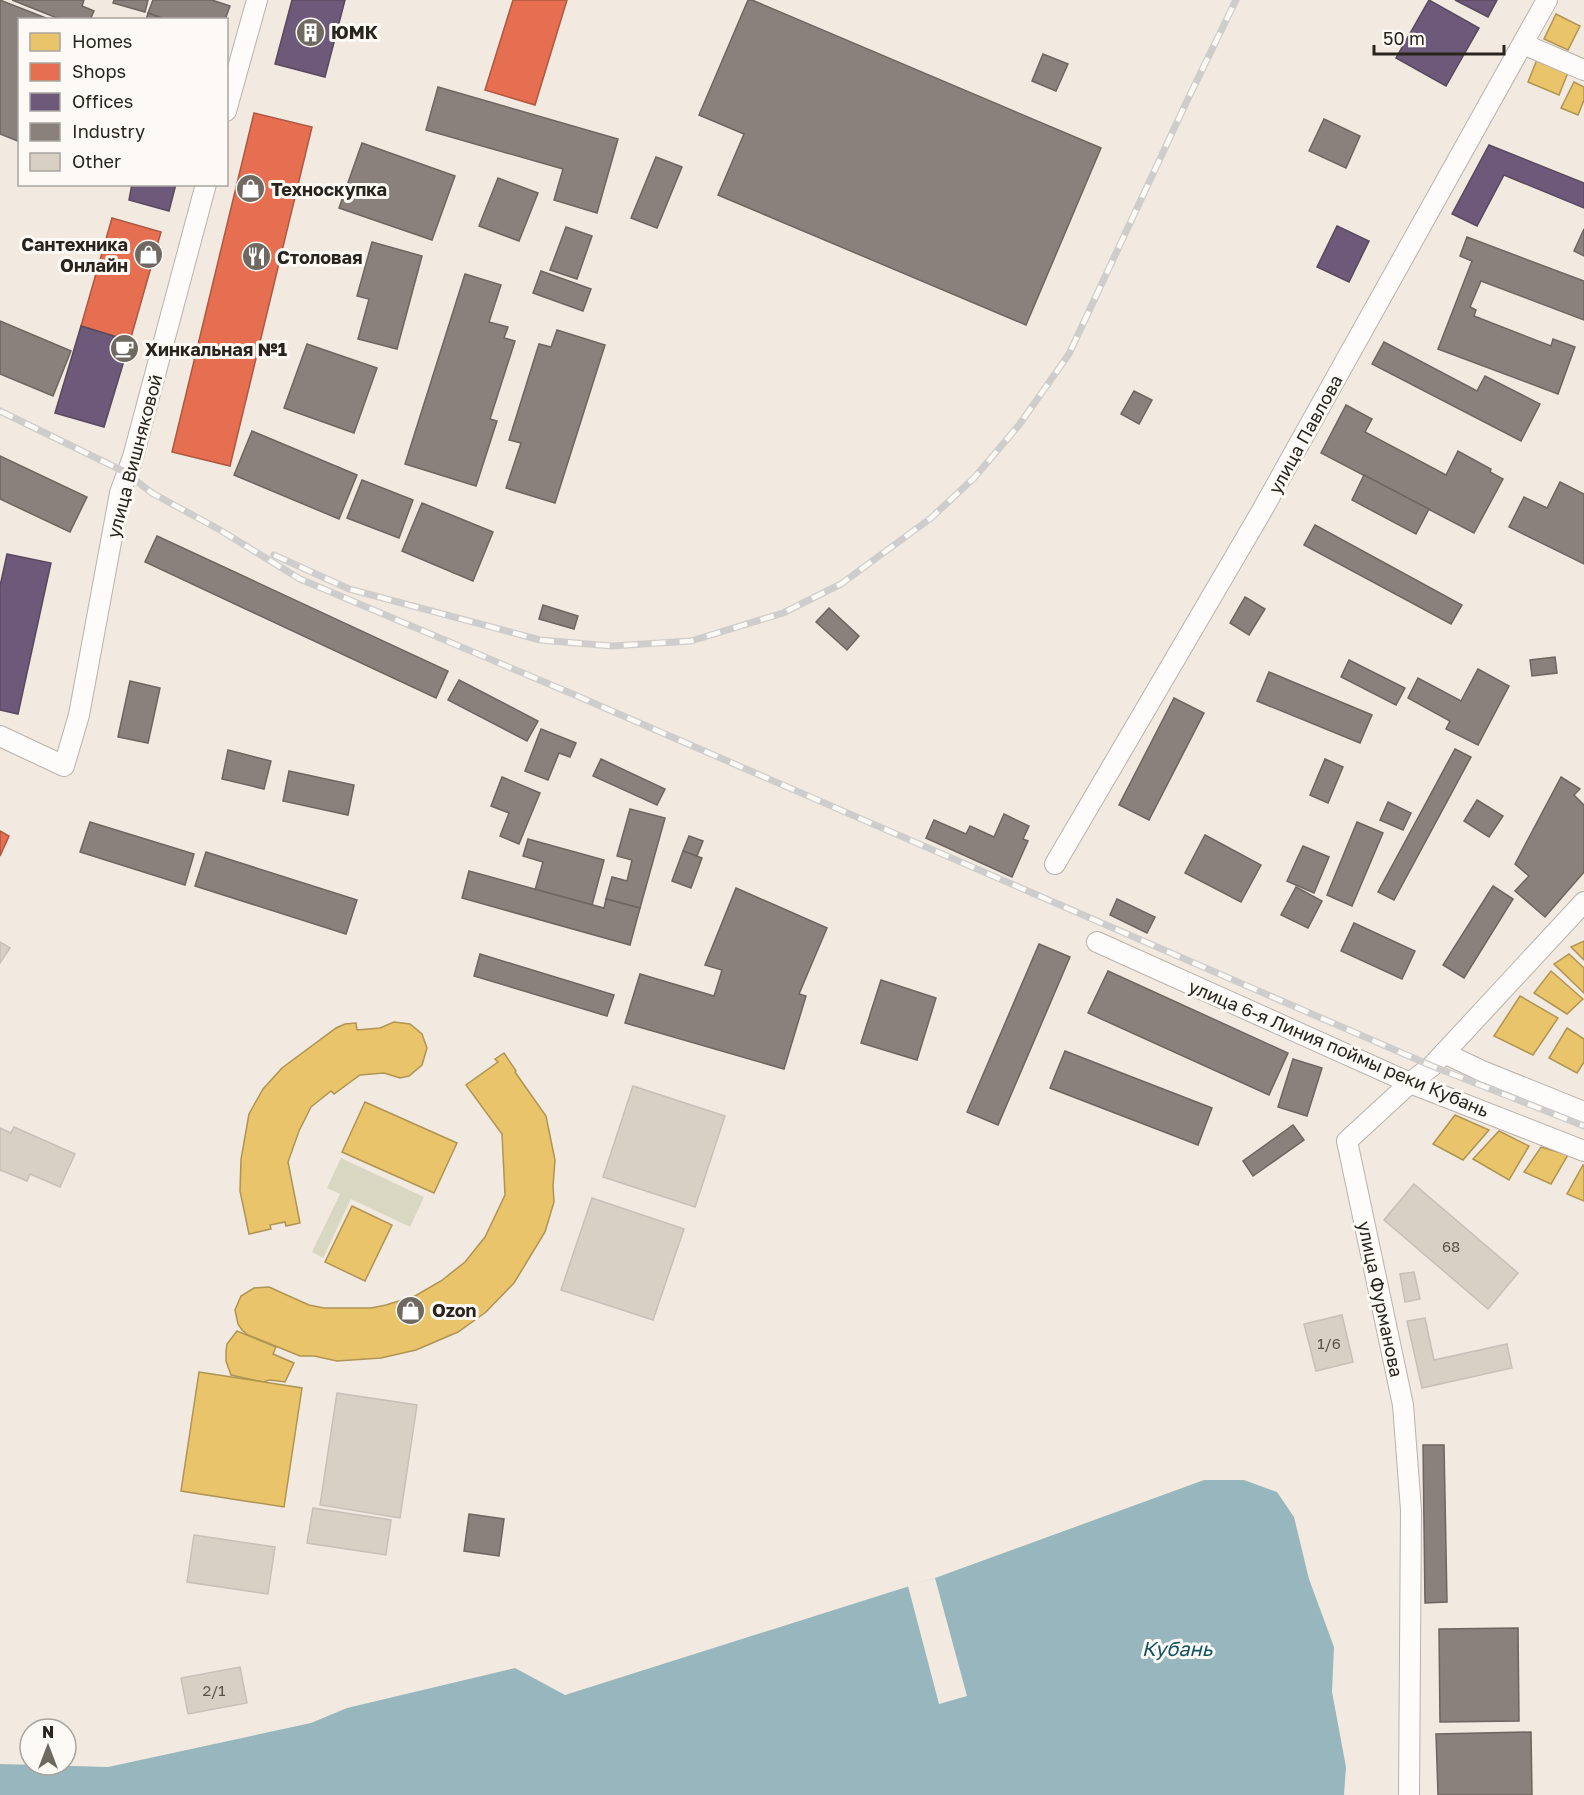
<svg xmlns="http://www.w3.org/2000/svg" width="1584" height="1795" font-family="'Golos Text',sans-serif">
	<rect width="100%" height="100%" fill="#f2eae1"/>
	<path fill="#d8d7c1" d="M341,1158L424,1197L410,1227L351,1199L323,1258L312,1252L340,1194L327,1188Z"/>
	<path fill="#98b6bd" d="M1204,1480H1244L1277,1492L1294,1517L1309,1579L1334,1647L1332,1692L1346,1767L1344,1795H0V1764L108,1767L311,1723L347,1708L515,1668L565,1695L935,1578Z"/>
	<path fill="#f2eae1" d="M935,1578L967,1696L939,1704L908,1586Z"/>
	<g fill="#e9c46a" stroke="#af9453" stroke-width="1.5">
		<path d="M1556,14L1580,26L1568,50L1544,39Z"/>
		<path d="M1538,57L1569,70L1559,95L1528,82Z"/>
		<path d="M1574,82L1584,87V100L1578,115L1561,108Z"/>
		<path d="M1584,941V960L1571,947Z"/>
		<path d="M1569,954L1584,968V993L1554,964Z"/>
		<path d="M1551,971L1583,999L1567,1014L1534,993Z"/>
		<path d="M1520,996L1558,1018L1533,1055L1494,1036Z"/>
		<path d="M394,1022L410,1024L422,1034L427,1048L422,1065L409,1076L400,1078L384,1073L360,1075L334,1094L331,1091L311,1107L299,1131L288,1162L300,1223L286,1226L285,1222L270,1225L271,1229L249,1234L240,1191L241,1159L249,1114L263,1089L282,1068L336,1028L345,1024L356,1023L357,1030L380,1028Z"/>
		<path d="M1567,1028L1584,1039V1062L1577,1073L1549,1058Z"/>
		<path d="M504,1053L516,1071L515,1072L546,1116L555,1160L553,1186L554,1202L545,1232L514,1283L486,1312L458,1332L416,1350L381,1358L337,1361L314,1356H300L248,1335L242,1330L238,1324L235,1310L241,1296L254,1288L269,1287L309,1305L324,1308H371L386,1305L415,1296L441,1281L465,1262L485,1237L505,1195L502,1134L466,1085L498,1062L495,1059Z"/>
		<path d="M365,1102L457,1143L434,1193L342,1152Z"/>
		<path d="M1455,1115L1489,1130L1463,1160L1433,1144Z"/>
		<path d="M1499,1131L1529,1146L1509,1180L1473,1159Z"/>
		<path d="M1541,1147L1568,1155L1551,1184L1524,1172Z"/>
		<path d="M1583,1165H1584V1201L1567,1194Z"/>
		<path d="M352,1206L392,1225L365,1281L325,1262Z"/>
		<path d="M237,1331L276,1347L273,1354L294,1363L285,1382L270,1380L263,1382L231,1375L226,1361V1351L227,1344Z"/>
		<path d="M199,1372L302,1388L284,1507L181,1491Z"/>
	</g>
	<g fill="#e76f51" stroke="#ae5841" stroke-width="1.5">
		<path d="M513,0H567L535,105L485,90Z"/>
		<path d="M254,113L312,127L230,466L172,452Z"/>
		<path d="M112,218L161,232L130,341L81,326Z"/>
		<path d="M0,831L9,836L0,856Z"/>
	</g>
	<g fill="#6d597a" stroke="#59495e" stroke-width="1.5">
		<path d="M292,0H345L325,77L275,64Z"/>
		<path d="M1429,0L1479,28L1446,86L1396,58Z"/>
		<path d="M1455,0H1497L1488,17Z"/>
		<path d="M1489,145L1584,183V208L1504,175L1477,226L1452,214Z"/>
		<path d="M132,184H176L169,211L129,200Z"/>
		<path d="M1337,226L1369,241L1349,282L1317,267Z"/>
		<path d="M81,326L130,341L104,427L55,413Z"/>
		<path d="M7,554L51,563L18,714L0,710V586Z"/>
	</g>
	<g fill="#8a817c" stroke="#6d6560" stroke-width="1.5">
		<path d="M0,0L51,20H20V142L0,134Z"/>
		<path d="M12,0H84L82,6L94,11L90,20H62Z"/>
		<path d="M114,0H148L145,12L113,3Z"/>
		<path d="M153,0H212L230,6L225,20H167L148,13Z"/>
		<path d="M748,0H752L1101,148L1026,325L718,195L744,134L699,115Z"/>
		<path d="M148,13L167,20H146Z"/>
		<path d="M1043,54L1068,64L1056,91L1032,81Z"/>
		<path d="M438,87L618,139L597,213L554,200L563,169L426,130Z"/>
		<path d="M1324,119L1360,136L1346,168L1309,151Z"/>
		<path d="M362,143L455,176L432,240L339,208Z"/>
		<path d="M656,157L682,167L657,228L631,218Z"/>
		<path d="M498,178L538,193L519,241L479,226Z"/>
		<path d="M566,227L592,236L577,279L550,270Z"/>
		<path d="M1584,229V256L1574,251Z"/>
		<path d="M1467,237L1584,281V320L1481,281L1470,307L1476,310L1474,316L1551,346L1553,339L1575,347L1558,394L1438,349L1472,261L1460,256Z"/>
		<path d="M372,242L422,256L397,349L358,339L369,299L357,296Z"/>
		<path d="M541,271L591,289L583,311L533,293Z"/>
		<path d="M465,274L501,285L489,322L508,327L504,338L515,341L490,419L497,421L476,486L405,464Z"/>
		<path d="M0,321L71,351L53,396L0,374Z"/>
		<path d="M557,330L605,345L555,503L506,488L521,443L509,440L539,344L551,347Z"/>
		<path d="M1384,342L1477,391L1485,376L1540,404L1521,441L1372,364Z"/>
		<path d="M307,344L377,368L354,433L284,408Z"/>
		<path d="M1134,391L1152,400L1139,424L1121,414Z"/>
		<path d="M1346,405L1372,419L1365,432L1446,475L1458,451L1491,469L1490,472L1503,479L1474,533L1321,453Z"/>
		<path d="M252,431L357,475L339,519L234,475Z"/>
		<path d="M0,456L87,497L70,532L0,499Z"/>
		<path d="M1364,475L1429,509L1416,534L1352,500Z"/>
		<path d="M362,480L413,500L399,538L347,518Z"/>
		<path d="M1560,482L1584,494V564L1509,527L1524,497L1547,508Z"/>
		<path d="M422,503L493,532L473,581L402,551Z"/>
		<path d="M1315,525L1462,605L1451,624L1304,545Z"/>
		<path d="M157,536L448,671L436,698L145,562Z"/>
		<path d="M1245,597L1265,609L1249,635L1230,623Z"/>
		<path d="M543,605L578,616L574,629L539,619Z"/>
		<path d="M829,608L859,636L847,650L816,622Z"/>
		<path d="M1555,657L1557,673L1532,676L1530,660Z"/>
		<path d="M1349,660L1405,688L1396,705L1341,677Z"/>
		<path d="M1478,669L1509,686L1478,745L1446,729L1450,721L1408,698L1418,678L1461,701Z"/>
		<path d="M1269,672L1372,715L1360,743L1257,701Z"/>
		<path d="M459,680L538,721L527,741L448,700Z"/>
		<path d="M130,681L160,688L148,743L118,737Z"/>
		<path d="M1174,698L1204,713L1149,820L1119,805Z"/>
		<path d="M541,729L576,743L570,757L559,753L548,780L525,771Z"/>
		<path d="M1455,749L1471,757L1394,900L1378,892Z"/>
		<path d="M228,750L271,761L264,789L222,779Z"/>
		<path d="M601,759L665,789L657,805L593,776Z"/>
		<path d="M1325,759L1343,767L1328,803L1310,795Z"/>
		<path d="M289,771L354,785L348,815L283,801Z"/>
		<path d="M502,777L540,793L519,844L500,836L509,813L491,806Z"/>
		<path d="M1561,777L1580,789L1574,795L1584,805V872L1545,917L1515,891L1529,876L1515,864Z"/>
		<path d="M1477,800L1503,816L1489,837L1464,821Z"/>
		<path d="M1388,802L1411,813L1403,830L1380,820Z"/>
		<path d="M630,809L665,818L640,908L606,899L612,877L627,881L632,860L617,856Z"/>
		<path d="M1004,814L1029,826L1023,839L1028,841L1012,877L926,838L934,820L966,834L970,826L994,837Z"/>
		<path d="M90,822L194,854L185,885L80,852Z"/>
		<path d="M1357,822L1383,833L1352,906L1327,895Z"/>
		<path d="M1205,835L1261,865L1241,902L1185,873Z"/>
		<path d="M689,836L703,841L697,856L683,851Z"/>
		<path d="M528,839L604,860L592,905L535,890L543,862L523,856Z"/>
		<path d="M1303,846L1329,857L1314,893L1287,881Z"/>
		<path d="M683,851L702,858L691,888L672,881Z"/>
		<path d="M206,852L357,900L346,934L195,886Z"/>
		<path d="M469,871L604,908L606,899L640,908L630,945L462,898Z"/>
		<path d="M1493,886L1513,899L1464,978L1443,965Z"/>
		<path d="M1296,887L1322,901L1308,928L1281,915Z"/>
		<path d="M736,888L827,928L799,994L806,996L784,1069L625,1023L640,974L714,996L722,970L705,965Z"/>
		<path d="M1117,899L1155,917L1147,933L1110,915Z"/>
		<path d="M1354,923L1415,951L1402,979L1341,951Z"/>
		<path d="M1039,944L1070,957L998,1125L967,1112Z"/>
		<path d="M480,954L614,995L607,1016L474,976Z"/>
		<path d="M1108,971L1288,1053L1269,1095L1088,1013Z"/>
		<path d="M881,980L936,998L917,1060L861,1043Z"/>
		<path d="M1065,1051L1212,1108L1198,1145L1050,1088Z"/>
		<path d="M1293,1059L1322,1068L1307,1116L1278,1107Z"/>
		<path d="M1293,1125L1304,1140L1253,1176L1243,1161Z"/>
		<path d="M1423,1445H1444L1447,1602L1425,1603Z"/>
		<path d="M469,1514L504,1519L499,1556L464,1551Z"/>
		<path d="M1518,1628L1519,1721L1440,1722L1439,1629Z"/>
		<path d="M1531,1732L1532,1795H1438L1436,1734Z"/>
	</g>
	<g fill="#d9d0c5" stroke="#c6c0b9" stroke-width="1.5">
		<path d="M0,942L10,948L0,963Z"/>
		<path d="M633,1086L725,1116L695,1207L603,1177Z"/>
		<path d="M14,1127L75,1154L60,1187L30,1174L27,1181L0,1170V1128L11,1133Z"/>
		<path d="M1414,1184L1518,1273L1488,1309L1384,1220Z"/>
		<path d="M592,1198L684,1229L653,1320L561,1290Z"/>
		<path d="M1414,1272L1420,1299L1405,1302L1400,1274Z"/>
		<path d="M1342,1315L1353,1362L1316,1371L1304,1324Z"/>
		<path d="M1425,1318L1434,1360L1507,1344L1512,1368L1422,1388L1407,1321Z"/>
		<path d="M337,1393L417,1405L400,1518L320,1505Z"/>
		<path d="M313,1508L391,1520L386,1555L307,1543Z"/>
		<path d="M194,1535L275,1547L268,1594L187,1582Z"/>
		<path d="M240,1667L247,1703L188,1714L181,1678Z"/>
	</g>
	<g fill="none" stroke-linecap="round" stroke-linejoin="round">
		<defs>
			<g id="street">
				<path d="M1523,44L1584,70"/>
				<path d="M226,111L257,0"/>
				<path d="M0,736L64,766L79,715L120,493L133,457L206,184"/>
				<path d="M1055,864L1260,514L1547,0"/>
				<path d="M1097,942L1410,1083L1584,1151"/>
				<path d="M1444,1053L1482,1071L1584,1112"/>
				<path d="M1409,1795L1411,1510L1403,1405L1347,1141L1410,1083L1432,1066L1584,902"/>
			</g>
		</defs>
		<use href="#street" stroke="#b8b2ab" stroke-width="22"/>
		<use href="#street" stroke="#fdfcfa" stroke-width="20"/>
		<defs>
			<g id="rail">
				<path d="M0,411L125,472L152,493L220,530L300,579L568,692L1432,1066L1584,1126"/>
				<path d="M274,555L349,589L540,640L612,646L691,641L783,613L841,584L931,518L974,478L1019,425L1069,354L1186,103L1236,0"/>
			</g>
		</defs>
		<use href="#rail" stroke="#cfcdcb" stroke-width="7"/>
		<use href="#rail" stroke="#fdfaf6" stroke-width="4.5" stroke-dasharray="14" stroke-linecap="butt"/>
	</g>
	<defs>
		<symbol id="building-disc" viewBox="-11 -11 22 22"><circle r="9.5" fill="#6f6962" stroke="#fdfaf6"/><path d="M-4-6H4V6H1V3H-1V6H-4ZM-2.5-4.3h1.7v1.8h-1.7ZM.8-4.3h1.7v1.8H.8ZM-2.5-1h1.7V.8h-1.7ZM.8-1h1.7V.8H.8Z" fill="#fff"/></symbol>
		<symbol id="shop-disc" viewBox="-11 -11 22 22"><circle r="9.5" fill="#6f6962" stroke="#fdfaf6"/><path d="M-5-2.5h2.3a2.7 3.5 0 0 1 5.4 0H5L5.5 6h-11ZM-1.5-2.5h3a1.5 2.3 0 0 0-3 0Z" fill="#fff"/></symbol>
		<symbol id="restaurant-disc" viewBox="-11 -11 22 22"><circle r="9.5" fill="#6f6962" stroke="#fdfaf6"/><path d="M-5-6h1v4h1v-4h1v4h1v-4h1v5L-1.5 .5V6h-2V.5L-5-1ZM5-6V6H3V1.5H1.5Q1.5-4 5-6Z" fill="#fff"/></symbol>
		<symbol id="cafe-disc" viewBox="-11 -11 22 22"><circle r="9.5" fill="#6f6962" stroke="#fdfaf6"/><path d="M-5.5-4.5H6V0H3Q3 3.5 0 3.5H-2.5Q-5.5 3.5-5.5 0ZM3-3.2v2h1.7v-2ZM-6 4.5H4V6H-6Z" fill="#fff"/></symbol>
	</defs>
	<g fill-rule="evenodd">
		<use href="#building-disc" x="294" y="16" width="33" height="33"/>
		<use href="#shop-disc" x="234" y="172" width="33" height="33"/>
		<use href="#shop-disc" x="132" y="238" width="33" height="33"/>
		<use href="#restaurant-disc" x="240" y="240" width="33" height="33"/>
		<use href="#cafe-disc" x="108" y="332" width="33" height="33"/>
		<use href="#shop-disc" x="394" y="1294" width="33" height="33"/>
	</g>
	<g text-anchor="middle" dominant-baseline="central" stroke-width="6" stroke-linejoin="round" paint-order="stroke">
		<g font-size="15" fill="#58524a">
			<text x="1451" y="1246">68</text>
			<text x="1329" y="1343">1/6</text>
			<text x="214" y="1690">2/1</text>
		</g>
		<g font-size="18" font-weight="bold" fill="#29241d" stroke="#fdfaf6" text-anchor="start">
			<text x="331" y="32">ЮМК</text>
			<text x="271" y="189">Техноскупка</text>
			<text x="128" y="244" text-anchor="end">Сантехника<tspan x="128" dy="21">Онлайн</tspan></text>
			<text x="277" y="257">Столовая</text>
			<text x="145" y="349">Хинкальная №1</text>
			<text x="432" y="1310">Ozon</text>
		</g>
		<g font-size="18" fill="#29241d" stroke="#fdfaf6">
			<text transform="translate(1305 434) rotate(-61)">улица Павлова</text>
			<text transform="translate(134 456) rotate(-75)">улица Вишняковой</text>
			<text transform="translate(1339 1048) rotate(23)">улица 6-я Линия поймы реки Кубань</text>
			<text transform="translate(1381 1299) rotate(78)">улица Фурманова</text>
		</g>
		<g font-size="20" font-style="italic" fill="#115261" stroke="#fdfaf6">
			<text x="1177" y="1648">Кубань</text>
		</g>
	</g>
	<rect x="18" y="18" width="210" height="168" fill="#fdfaf6" stroke="#a8a49f" stroke-width="1.5"/>
	<rect x="30" y="33" width="30" height="18" fill="#e9c46a" stroke="#a8a49f" stroke-width="1.5"/>
	<text x="72" y="48" font-size="18" fill="#29241d">Homes</text>
	<rect x="30" y="63" width="30" height="18" fill="#e76f51" stroke="#a8a49f" stroke-width="1.5"/>
	<text x="72" y="78" font-size="18" fill="#29241d">Shops</text>
	<rect x="30" y="93" width="30" height="18" fill="#6d597a" stroke="#a8a49f" stroke-width="1.5"/>
	<text x="72" y="108" font-size="18" fill="#29241d">Offices</text>
	<rect x="30" y="123" width="30" height="18" fill="#8a817c" stroke="#a8a49f" stroke-width="1.5"/>
	<text x="72" y="138" font-size="18" fill="#29241d">Industry</text>
	<rect x="30" y="153" width="30" height="18" fill="#d9d0c5" stroke="#a8a49f" stroke-width="1.5"/>
	<text x="72" y="168" font-size="18" fill="#29241d">Other</text>
	<g transform="translate(48 1747)"><circle r="28" fill="#fdfaf6" stroke="#a8a49f" stroke-width="1.5"/>
	<path d="M0-4.5L10 22L0 15L-10 22Z" fill="#6f6962"/>
	<text y="-9" font-size="16" font-weight="bold" text-anchor="middle" fill="#29241d">N</text>
	</g>
	<path d="M1374 45v9h130v-9" fill="none" stroke="#29241d" stroke-width="3"/>
	<text x="1383" y="45" font-size="18" fill="#29241d" stroke="#fdfaf6" stroke-width="4.5" paint-order="stroke">50 m</text>
</svg>
